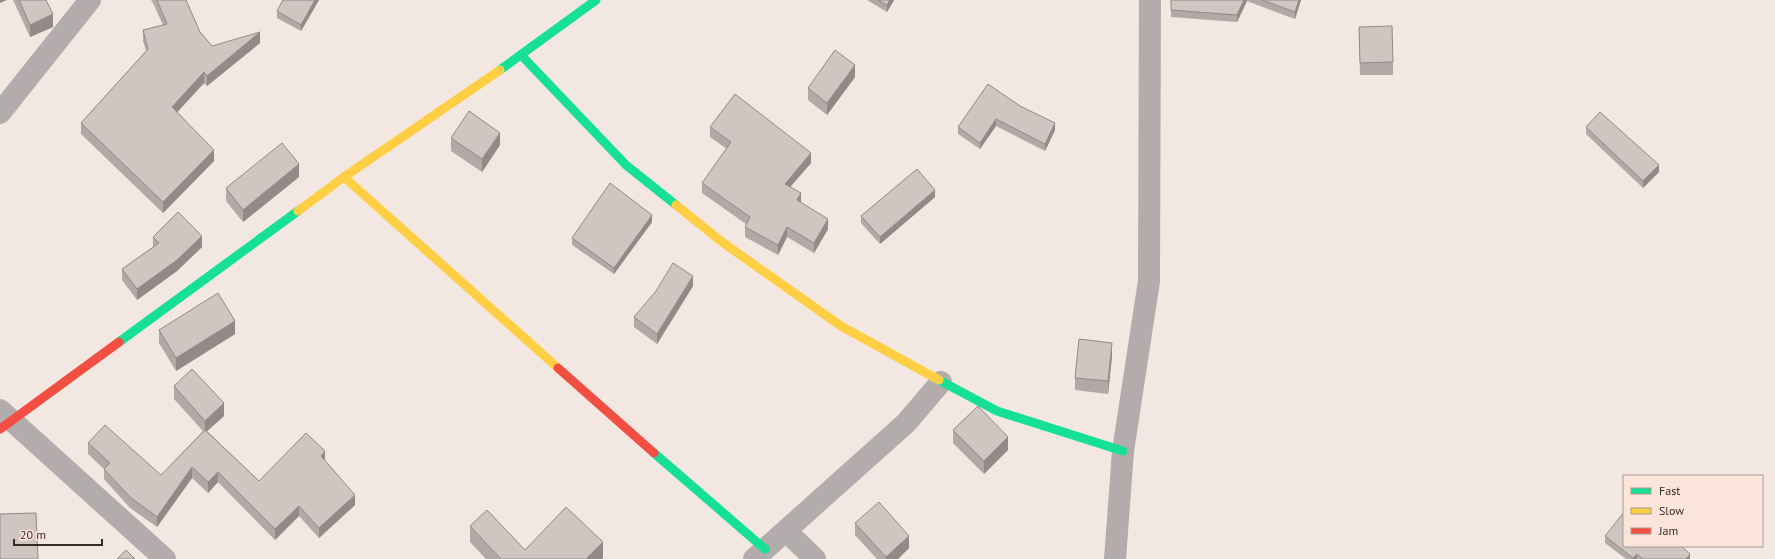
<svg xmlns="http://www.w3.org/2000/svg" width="1775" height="559" font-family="'PT Sans',sans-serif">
	<rect width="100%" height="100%" fill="#f3e7e1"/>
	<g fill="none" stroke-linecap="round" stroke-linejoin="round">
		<g stroke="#b2adac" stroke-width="22">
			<path d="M0,113L90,0"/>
			<path d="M0,410L165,559"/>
			<path d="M786,531L815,559"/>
			<path d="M754,559L906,423L941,382"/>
			<path d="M1115,559L1123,451L1149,281L1150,0"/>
		</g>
		<g stroke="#16e098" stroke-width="9">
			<path d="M521,55L626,165L676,205"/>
			<path d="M500,70L596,0"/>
			<path d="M119,342L298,211"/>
			<path d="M939,380L997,411L1123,451"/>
			<path d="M654,453L765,549"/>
		</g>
		<g stroke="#ffcf43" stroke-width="9">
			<path d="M344,177L558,368"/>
			<path d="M676,205L722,242L841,326L939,380"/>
			<path d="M298,211L344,177L500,70"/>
		</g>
		<g stroke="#f24e42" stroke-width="9">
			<path d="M558,368L654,453"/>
			<path d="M0,429L119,342"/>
		</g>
	</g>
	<g fill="#b2a9a6">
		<path d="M13,0H46L53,27L30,37Z"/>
		<path d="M151,0H186L200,32L212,46L260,43L207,86L204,83L177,112L214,161L163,213L81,134V123L146,51L143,41V30L163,25L153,3Z"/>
		<path d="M283,0H319L301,31L277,18V11Z"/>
		<path d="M867,0H894L887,12Z"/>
		<path d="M1171,0H1301L1295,19L1247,1L1237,22L1171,17Z"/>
		<path d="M1359,27L1393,62V75H1360Z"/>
		<path d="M855,77L827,115L808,100V88Z"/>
		<path d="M988,84L1055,130L1045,151L996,126L980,149L958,134V127Z"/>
		<path d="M710,127L811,163L790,187L801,203L828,229L814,253L787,237L778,255L745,237V227L746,224L702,193V183L727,149L710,137Z"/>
		<path d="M1586,127L1659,172L1643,188L1586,134Z"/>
		<path d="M451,138L500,145L482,172L451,151Z"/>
		<path d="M299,177L243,222L226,201V188Z"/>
		<path d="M935,197L880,244L861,223V216Z"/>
		<path d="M652,222L614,274L572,245V238Z"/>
		<path d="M153,237L202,247L177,271L137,300L122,280V269L153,247Z"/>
		<path d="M693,286L657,344L634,327V317Z"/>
		<path d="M159,330L235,334L176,371L159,343Z"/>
		<path d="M1112,356L1108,394L1075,390V378Z"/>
		<path d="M174,386L224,416L207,431L259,481L325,461L355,505L319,538L299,516L275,540L218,482L208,493L192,478L157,527L130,508L104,479V469L88,454V443L161,475L203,431L174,399Z"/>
		<path d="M953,430L1008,450L984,474L953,443Z"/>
		<path d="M855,523L909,548L898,559H877L855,535Z"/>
		<path d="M470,526L525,550L603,558L602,559H486L470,542Z"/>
		<path d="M1605,536L1690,559H1626L1605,543Z"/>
	</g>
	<g fill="#918a87">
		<path d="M0,0H7L0,3Z"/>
		<path d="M315,0H319L301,31V25Z"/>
		<path d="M890,0H894L887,12V5Z"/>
		<path d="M1244,0H1247V1L1237,22V15Z"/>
		<path d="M1299,0H1301L1295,19V12Z"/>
		<path d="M53,14V27L30,37V25Z"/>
		<path d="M260,32V43L207,86V76Z"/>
		<path d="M855,65V77L827,115V103Z"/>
		<path d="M204,72V83L172,118V107Z"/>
		<path d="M996,119V126L980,149V143Z"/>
		<path d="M1055,123V130L1045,151V144Z"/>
		<path d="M500,133V145L482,172V159Z"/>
		<path d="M214,150V161L163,213V202Z"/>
		<path d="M811,153V163L785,193V184Z"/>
		<path d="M299,164V177L243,222V210Z"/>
		<path d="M1659,165V172L1643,188V181Z"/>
		<path d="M935,190V197L880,244V237Z"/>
		<path d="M801,193V203L797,200Z"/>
		<path d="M652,215V222L614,274V268Z"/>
		<path d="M828,219V229L814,253V243Z"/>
		<path d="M787,227V237L778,255V245Z"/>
		<path d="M202,236V247L177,271L137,300V289Z"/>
		<path d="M693,276V286L657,344V334Z"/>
		<path d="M235,321V334L176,371V358Z"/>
		<path d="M1112,343V356L1108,394V381Z"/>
		<path d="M224,403V416L205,433V421Z"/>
		<path d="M1008,437V450L984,474V461Z"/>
		<path d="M325,451V462L321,456Z"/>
		<path d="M192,467V478L157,527V517Z"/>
		<path d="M218,472V482L208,493V482Z"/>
		<path d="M355,495V505L319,538V528Z"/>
		<path d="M299,506V516L275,540V529Z"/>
		<path d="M909,536V548L898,559H886V557Z"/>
		<path d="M603,542V558L602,559H586Z"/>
		<path d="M1637,554V559H1633V558Z"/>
		<path d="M1690,554V559H1686Z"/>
	</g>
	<g fill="#cfc5c1" stroke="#918a87">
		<path d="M19,0H46L53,14L30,25Z"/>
		<path d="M157,0H186L200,32L212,46L260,32L207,76L204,72L172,107L214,150L163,202L81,123L148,49L143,30L167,24Z"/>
		<path d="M283,0H315L301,25L277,11Z"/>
		<path d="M878,0H890L887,5Z"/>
		<path d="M1171,0H1244L1237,15L1171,10Z"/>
		<path d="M1262,0H1299L1295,12Z"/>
		<path d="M1392,26L1393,62L1360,63L1359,27Z"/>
		<path d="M835,50L855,65L827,103L808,88Z"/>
		<path d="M988,84L1020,106L1055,123L1045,144L996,119L980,143L958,127Z"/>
		<path d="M735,94L811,153L785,184L801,193L797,200L828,219L814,243L787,227L778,245L745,227L750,217L702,183L731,142L710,127Z"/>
		<path d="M469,111L500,133L482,159L451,138Z"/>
		<path d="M1600,112L1659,165L1643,181L1586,127Z"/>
		<path d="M282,143L299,164L243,210L226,188Z"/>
		<path d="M917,169L935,190L880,237L861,216Z"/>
		<path d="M610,183L652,215L614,268L572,238Z"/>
		<path d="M178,212L202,236L177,260L137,289L122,269L159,243L153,237Z"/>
		<path d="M673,263L693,276L657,334L634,317L656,291Z"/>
		<path d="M218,293L235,321L176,358L159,330Z"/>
		<path d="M1079,339L1112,343L1108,381L1075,378Z"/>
		<path d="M192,369L224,403L205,421L174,386Z"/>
		<path d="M978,406L1008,437L984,461L953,430Z"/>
		<path d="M105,425L161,475L205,430L259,481L306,433L325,451L321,456L355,495L319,528L299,506L275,529L218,472L208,482L192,467L157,517L130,497L104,469L110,463L88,443Z"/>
		<path d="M879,502L909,536L886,557L855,523Z"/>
		<path d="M566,507L603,542L586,559H501L470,526L487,510L525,550Z"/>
		<path d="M1624,512V546H1681L1690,554L1686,559H1643L1637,554L1633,558L1605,536Z"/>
		<path d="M36,513L38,559H0V514Z"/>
		<path d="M126,550L135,559H117Z"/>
	</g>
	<rect x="1623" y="475" width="140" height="72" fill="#fbe4d9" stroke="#ab9a92"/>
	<rect x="1631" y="488" width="20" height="6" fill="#16e098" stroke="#ab9a92"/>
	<text x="1659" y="495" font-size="12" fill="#342b27">Fast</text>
	<rect x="1631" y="508" width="20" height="6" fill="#ffcf43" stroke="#ab9a92"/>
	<text x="1659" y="515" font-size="12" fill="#342b27">Slow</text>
	<rect x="1631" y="528" width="20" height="6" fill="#f24e42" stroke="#ab9a92"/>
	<text x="1659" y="535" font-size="12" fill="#342b27">Jam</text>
	<path d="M14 539v6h88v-6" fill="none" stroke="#342b27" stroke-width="2"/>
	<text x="20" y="539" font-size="12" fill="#342b27" stroke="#fbe4d9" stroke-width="3" paint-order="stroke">20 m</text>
</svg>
